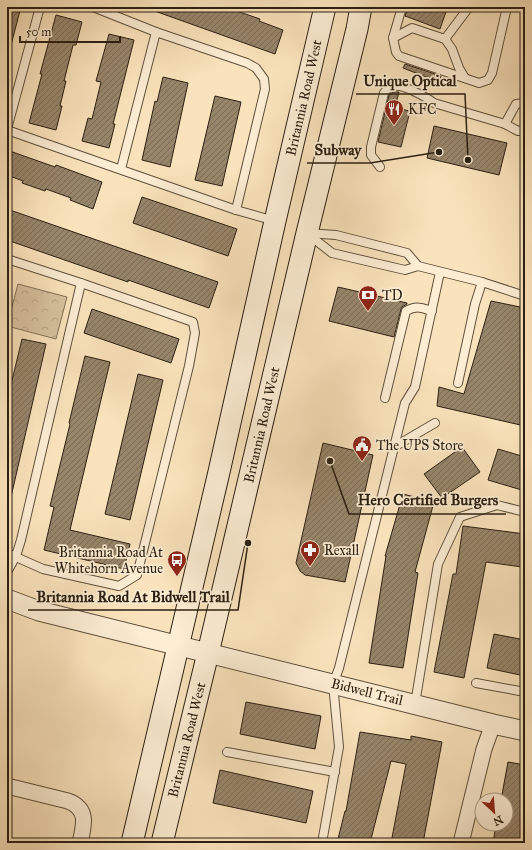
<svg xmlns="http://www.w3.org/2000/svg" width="532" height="850" font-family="'IM FELL Great Primer',serif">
	<defs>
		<pattern id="park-crowns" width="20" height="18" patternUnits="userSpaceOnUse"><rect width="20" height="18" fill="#d7c29f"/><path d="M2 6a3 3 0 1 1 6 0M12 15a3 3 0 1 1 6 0" fill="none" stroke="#b9a688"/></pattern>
		<pattern id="building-hatch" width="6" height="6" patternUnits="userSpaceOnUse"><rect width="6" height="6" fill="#97856a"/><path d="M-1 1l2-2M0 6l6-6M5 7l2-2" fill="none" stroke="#7b6c56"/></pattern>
	</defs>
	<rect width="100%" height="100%" fill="#fae3bc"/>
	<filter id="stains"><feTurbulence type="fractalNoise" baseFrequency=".005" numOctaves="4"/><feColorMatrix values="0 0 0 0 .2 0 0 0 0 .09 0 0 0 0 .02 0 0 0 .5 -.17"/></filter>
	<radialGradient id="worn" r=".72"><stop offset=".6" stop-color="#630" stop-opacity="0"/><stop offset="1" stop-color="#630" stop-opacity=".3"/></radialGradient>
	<path fill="url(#park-crowns)" stroke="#817158" d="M18,284L67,297L56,339L7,326Z"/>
	<g fill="url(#building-hatch)" stroke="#2b2011">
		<path d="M7,7H21L11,45H7Z"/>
		<path d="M149,7H225L260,19L259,21L283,30L275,54L149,9Z"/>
		<path d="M408,7H441L447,9L440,29L405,16Z"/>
		<path d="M56,15L82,22L76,45H73L64,81H66L60,106H62L56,130L29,123L42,74H40Z"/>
		<path d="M109,34L134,40L113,124H115L109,148L82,141L88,118L92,119L101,82L96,81Z"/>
		<path d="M405,64L441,76L439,82L403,68Z"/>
		<path d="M163,77L188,83L170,167L142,160L155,101L157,102Z"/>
		<path d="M393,92H399L395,108L410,111L401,147L378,142L389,95Z"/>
		<path d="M215,96L241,102L222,186L195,180Z"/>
		<path d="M434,126L507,143L499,175L427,158Z"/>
		<path d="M7,150L55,167L56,165L102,182L93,209L70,200L71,198L46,189L45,191L22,183L23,181L7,175Z"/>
		<path d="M142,197L237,229L228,256L133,223Z"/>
		<path d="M7,209L218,282L209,308L128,280V282L7,240Z"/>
		<path d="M338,287L407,303V304L402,307L401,309L394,337L329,321Z"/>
		<path d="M491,301L525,308V426L437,406L439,387L464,394Z"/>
		<path d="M92,309L179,339L171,363L84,333Z"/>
		<path d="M22,339L46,344L11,497H7V401Z"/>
		<path d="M85,356L110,362L70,530L130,544L124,569L44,550L54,507L50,506L70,424L69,423Z"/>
		<path d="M138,374L163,380L130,520L105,514Z"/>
		<path d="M323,443L373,455L345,582L305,575L300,571L296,563Z"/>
		<path d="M462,447L480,472L442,498L424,474Z"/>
		<path d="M498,449L525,457V491L488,480Z"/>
		<path d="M403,494L434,502L415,572L418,573L403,668L369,663L386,556H385Z"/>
		<path d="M463,526L525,534V547L522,567L486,562L464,678L434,672L453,574H456Z"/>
		<path d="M494,634L525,640V676L487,668Z"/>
		<path d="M246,702L321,716L315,749L240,734Z"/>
		<path d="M360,732L411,740V736L442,742L423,843H391L406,764L391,761L370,843H337L345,811H346Z"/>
		<path d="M508,762L525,765V843H493L496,824H506V800H501Z"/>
		<path d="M220,770L313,791L306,823L213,803Z"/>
	</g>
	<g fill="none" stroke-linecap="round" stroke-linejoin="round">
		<defs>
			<g id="service">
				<path d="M93,7L156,32L247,63L256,68L264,79L265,89L236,210"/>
				<path d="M402,7L393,38L396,52L399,56L479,83L488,80L492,73L507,7"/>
				<path d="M393,38L412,28L445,39L469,7"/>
				<path d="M445,39L452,49L459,68L465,78"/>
				<path d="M505,124L516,104L525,103"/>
				<path d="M7,129L40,7"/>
				<path d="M7,130L236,210L275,221"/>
				<path d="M380,167L371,155V147L384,93C386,90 389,86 394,86C403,84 426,97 434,103L505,124L518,131L525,130"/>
				<path d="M121,169L156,32"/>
				<path d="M307,233L336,235L407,253L418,266"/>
				<path d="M309,235L332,253L405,270L418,266L482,282L525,296"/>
				<path d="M7,259L81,283L193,322L195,333L189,366L137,575L119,586L43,569L7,553"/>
				<path d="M458,383L475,304L482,282"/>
				<path d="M385,398L406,311C417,305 421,308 432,311"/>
				<path d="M394,447L435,423"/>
				<path d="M7,572L16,556L21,540L81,283"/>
				<path d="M476,683L525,692"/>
				<path d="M415,704L438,564L460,517L497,505L525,512"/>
				<path d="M227,752L335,772"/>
				<path d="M322,843L339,747L333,684L339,668L405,403L415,387L440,272"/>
			</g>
			<g id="minor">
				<path d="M7,786L68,801C89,809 84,825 80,843"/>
				<path d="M461,843L484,749L493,724"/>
			</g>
			<path id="tertiary" d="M7,599L39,611L493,724L525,731"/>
			<g id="secondary">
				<path d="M132,843L219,472L275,221L325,7"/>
				<path d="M162,843L208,653L307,233L357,29L361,7"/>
			</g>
		</defs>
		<use href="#service" stroke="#5f513c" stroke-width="10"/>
		<use href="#minor" stroke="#5f513c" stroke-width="17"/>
		<use href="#tertiary" stroke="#5f513c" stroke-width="21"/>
		<use href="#secondary" stroke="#2b2011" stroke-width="23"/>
		<use href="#service" stroke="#fcedd3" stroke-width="8"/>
		<use href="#minor" stroke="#fcedd3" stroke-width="15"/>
		<use href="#tertiary" stroke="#fcedd3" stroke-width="19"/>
		<use href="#secondary" stroke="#fcedd3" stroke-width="21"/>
	</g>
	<defs>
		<symbol id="restaurant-pin" viewBox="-11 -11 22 30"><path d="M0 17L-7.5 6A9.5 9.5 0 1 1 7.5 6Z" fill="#8f2418" stroke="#fcedd3"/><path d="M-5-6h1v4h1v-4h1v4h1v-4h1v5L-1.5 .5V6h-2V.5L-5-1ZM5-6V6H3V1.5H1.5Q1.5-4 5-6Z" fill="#fff"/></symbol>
		<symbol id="bank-pin" viewBox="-11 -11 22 30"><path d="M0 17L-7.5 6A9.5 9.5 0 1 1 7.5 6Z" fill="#8f2418" stroke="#fcedd3"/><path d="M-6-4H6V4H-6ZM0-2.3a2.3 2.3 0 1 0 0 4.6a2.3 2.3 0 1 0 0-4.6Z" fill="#fff"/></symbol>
		<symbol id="civic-pin" viewBox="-11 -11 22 30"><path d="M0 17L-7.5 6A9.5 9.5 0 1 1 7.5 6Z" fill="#8f2418" stroke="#fcedd3"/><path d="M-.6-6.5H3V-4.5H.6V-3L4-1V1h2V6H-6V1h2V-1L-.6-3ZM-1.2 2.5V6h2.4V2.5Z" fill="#fff"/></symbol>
		<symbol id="pharmacy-pin" viewBox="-11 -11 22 30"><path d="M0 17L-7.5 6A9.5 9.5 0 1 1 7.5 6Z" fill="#8f2418" stroke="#fcedd3"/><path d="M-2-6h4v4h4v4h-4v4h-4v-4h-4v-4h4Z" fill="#fff"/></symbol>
		<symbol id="bus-pin" viewBox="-11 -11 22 30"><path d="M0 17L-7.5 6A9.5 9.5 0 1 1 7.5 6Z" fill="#8f2418" stroke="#fcedd3"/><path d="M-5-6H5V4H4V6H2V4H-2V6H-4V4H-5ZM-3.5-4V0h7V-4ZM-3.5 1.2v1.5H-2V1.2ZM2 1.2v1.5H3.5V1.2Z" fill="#fff"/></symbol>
	</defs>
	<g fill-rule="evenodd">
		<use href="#restaurant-pin" x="383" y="98" width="22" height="30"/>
		<use href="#bank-pin" x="357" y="284" width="22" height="30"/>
		<use href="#civic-pin" x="351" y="434" width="22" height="30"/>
		<use href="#pharmacy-pin" x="299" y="539" width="22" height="30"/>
		<use href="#bus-pin" x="166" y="549" width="22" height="30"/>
	</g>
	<g text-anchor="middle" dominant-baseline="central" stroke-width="3.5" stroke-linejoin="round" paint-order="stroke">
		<g font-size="14" fill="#2b2011" stroke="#fcedd3">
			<text transform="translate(304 98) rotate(-77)">Britannia Road West</text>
			<text transform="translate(262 425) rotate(-77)">Britannia Road West</text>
			<text transform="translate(367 692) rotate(14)">Bidwell Trail</text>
			<text transform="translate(187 740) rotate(-76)">Britannia Road West</text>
		</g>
		<g font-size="14" fill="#2b2011" stroke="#fcedd3" text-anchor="start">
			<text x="408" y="109">KFC</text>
			<text x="382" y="295">TD</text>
			<text x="376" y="445">The UPS Store</text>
			<text x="324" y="550">Rexall</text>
			<text x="163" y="552" text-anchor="end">Britannia Road At<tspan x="163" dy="16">Whitehorn Avenue</tspan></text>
		</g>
	</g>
	<path fill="none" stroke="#2b2011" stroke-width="1.5" d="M468 160L465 94H356M439 152L370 163H307M330 461L349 514H506M248 543L238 610H28"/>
	<g fill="#2b2011" stroke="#fcedd3" stroke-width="1.5">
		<circle cx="468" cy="160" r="4"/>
		<circle cx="439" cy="152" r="4"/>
		<circle cx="330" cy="461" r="4"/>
		<circle cx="248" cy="543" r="4"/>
	</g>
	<g font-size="15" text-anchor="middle" font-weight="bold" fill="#2b2011" stroke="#fcedd3" stroke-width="3.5" stroke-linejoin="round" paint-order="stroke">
		<text x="410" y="86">Unique Optical</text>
		<text x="338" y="155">Subway</text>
		<text x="428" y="505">Hero Certified Burgers</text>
		<text x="133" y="602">Britannia Road At Bidwell Trail</text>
	</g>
	<rect width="532" height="850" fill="none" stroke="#fae3bc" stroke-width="24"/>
	<rect x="8" y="8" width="516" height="834" fill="none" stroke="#2b2011" stroke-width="2"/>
	<rect x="12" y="12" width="508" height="826" fill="none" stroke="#2b2011"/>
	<g transform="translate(494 812) rotate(154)"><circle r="19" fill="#fcedd3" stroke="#a89b85"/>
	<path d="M0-3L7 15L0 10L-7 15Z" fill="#8f2418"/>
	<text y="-6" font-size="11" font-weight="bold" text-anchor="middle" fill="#2b2011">N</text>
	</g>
	<path d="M20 36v6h100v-6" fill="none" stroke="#2b2011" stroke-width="2"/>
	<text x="26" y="36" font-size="12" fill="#2b2011" stroke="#fcedd3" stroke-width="3" paint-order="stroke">50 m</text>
	<rect width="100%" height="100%" filter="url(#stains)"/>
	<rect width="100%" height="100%" fill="url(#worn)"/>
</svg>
